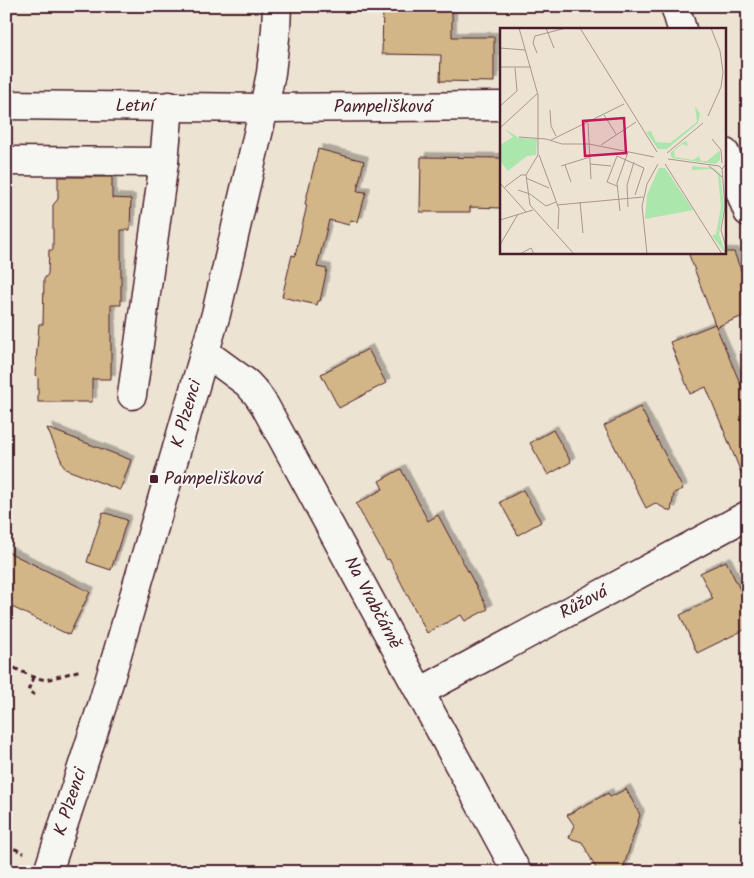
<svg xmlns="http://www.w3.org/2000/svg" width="754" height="878" font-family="Kalam,sans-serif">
	<defs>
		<filter id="shadow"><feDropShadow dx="4.5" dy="-4.5" stdDeviation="0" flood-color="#0004"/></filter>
	</defs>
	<rect width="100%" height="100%" fill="#ece3d2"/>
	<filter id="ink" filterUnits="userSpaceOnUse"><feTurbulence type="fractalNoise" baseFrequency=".02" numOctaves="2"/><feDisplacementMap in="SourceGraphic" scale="10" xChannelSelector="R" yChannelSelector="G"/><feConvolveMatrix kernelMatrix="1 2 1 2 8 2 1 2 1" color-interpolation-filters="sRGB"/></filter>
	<g filter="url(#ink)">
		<g fill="#d3b687" stroke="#4a1f2b" filter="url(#shadow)">
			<path d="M383,6L452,8V37H494V82L440,81L441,55L382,54Z"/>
			<path d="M318,149L364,161L357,191L366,192L358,222L351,220L349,225L329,220L317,267L327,269L320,301H318L317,305L282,297L292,255L295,256L307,205L305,204Z"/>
			<path d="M421,157L502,158V208L470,207V212H420Z"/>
			<path d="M58,177H112V198L131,199L130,230H121V305H111V379H92V402H38V378L35,375L39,324H43L44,279L48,274L49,250H53V205L58,199Z"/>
			<path d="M688,252H734L748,289V314L716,327Z"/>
			<path d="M715,324L748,402L747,487L706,387L690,394L670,342Z"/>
			<path d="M368,349L386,383L339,408L321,374Z"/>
			<path d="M640,407L683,489L674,493L671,512L655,503L646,508L604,426Z"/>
			<path d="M47,428L131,460L120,490L65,469Z"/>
			<path d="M553,430L571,462L548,475L530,443Z"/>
			<path d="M401,469L428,521L438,515L488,609L465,621L461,615L427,633L389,559L387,560L356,504L383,489L379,481Z"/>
			<path d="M523,490L541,522L518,535L500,502Z"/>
			<path d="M103,512L127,520L111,570L87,562Z"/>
			<path d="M6,551L90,592L69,635L6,604Z"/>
			<path d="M726,561L748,606V628L697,653L680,615L713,599L700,573Z"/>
			<path d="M626,789L640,815L622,872H598L582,842L569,838L574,825L567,815L608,793L610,797Z"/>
		</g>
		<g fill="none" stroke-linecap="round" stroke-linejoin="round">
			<defs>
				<g id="minor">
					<path d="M675,6L682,29"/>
					<path d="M6,105L264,108L502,106"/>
					<path d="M725,153L748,212"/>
					<path d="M6,161L164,162"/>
					<path d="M206,353L247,383L257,394L265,406L517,872"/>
					<path d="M132,395L164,162L169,106"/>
					<path d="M420,692L748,515"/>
					<path d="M48,872L102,706L216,314L237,223L264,108L271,73L276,29L277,6"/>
				</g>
			</defs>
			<use href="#minor" stroke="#4a1f2b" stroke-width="31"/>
			<g stroke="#4a1f2b" stroke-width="3" stroke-dasharray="5 4" stroke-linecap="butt">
				<path d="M6,664L33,677L46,680L81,670"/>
				<path d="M33,677L28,691L35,695"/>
				<path d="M6,845L24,853"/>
			</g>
			<use href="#minor" stroke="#f6f6f2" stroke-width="28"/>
		</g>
	</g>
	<rect fill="#4a1f2b" stroke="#f6f6f2" stroke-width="2" x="149" y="474" width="10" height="10" rx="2.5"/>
	<g text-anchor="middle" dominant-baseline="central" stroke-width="4" stroke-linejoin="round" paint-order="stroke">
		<g font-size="18" fill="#4a1f2b" stroke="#f6f6f2">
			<text x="135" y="106">Letní</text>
			<text x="383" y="107">Pampelišková</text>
			<text transform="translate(187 414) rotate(-74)">K Plzenci</text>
			<text transform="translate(372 603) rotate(62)">Na Vrabčárně</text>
			<text transform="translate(584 603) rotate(-28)">Růžová</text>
			<text transform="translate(71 802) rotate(-72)">K Plzenci</text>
		</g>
		<g font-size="18" fill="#4a1f2b" stroke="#f6f6f2" text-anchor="start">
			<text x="164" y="479">Pampelišková</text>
		</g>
	</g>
	<g transform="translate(500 28)">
		<rect width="226" height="226" fill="#ece3d2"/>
		<path d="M195,78L200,86L198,95L167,121H158L146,104L151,103L156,114L170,115L197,94ZM5,101L19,110L37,111L36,127L27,128L8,143L0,133V117L13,109ZM187,113L188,118L182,116L174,123L175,129L193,132L199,128L201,133H207L219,123L217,119L220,124V132L215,136L172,130L170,125L183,114ZM192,138L214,140L220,146L224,179L219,206L226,226L212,208L216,206L221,179L218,147L213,141L192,142ZM159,140H165L193,182L145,191L147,167Z" fill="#abe6ac"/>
		<path fill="none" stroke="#ab958f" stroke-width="1" d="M19,0L38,67V127L26,147L30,177L74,226M46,0L54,20M80,0L157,124M0,20L25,22M37,25L33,15L35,8L66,0M0,39H31M0,78L17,63L15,40M50,82L51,98L56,108M104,87L116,106M208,88L221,59L223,44L220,23L211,0M88,95L91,151M0,100L38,65M19,109L46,111L62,116H89L154,129M212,111L221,122L222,135M51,112L124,76M101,117L136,94M167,125L203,95M39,127L59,181L58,201M168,131L219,138L222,141L225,137M90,136L111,138M165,136L222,226M65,137L71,154M61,138L90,129M209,138L222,149M222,141L225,179L221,202L227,223M26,150L49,160M0,155L26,184M117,158L107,154L117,128L144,140L135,167M5,159L21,147H26M18,162L30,166L46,178L56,174M80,174L83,205M57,177L143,169M128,179L127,157L134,134M120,183L117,155L128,124M0,192L33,182M0,217L18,186M20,226L31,220L34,226M147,226L142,178L147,156L158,136"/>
		<path fill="#c2185b" fill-opacity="0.15" stroke="#c2185b" stroke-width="2.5" d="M124,90L126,125L85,128L83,93Z"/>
		<rect width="226" height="226" fill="none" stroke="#4a1f2b" stroke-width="2.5"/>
	</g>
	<rect width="754" height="878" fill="none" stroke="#f6f6f2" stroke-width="25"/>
	<rect x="12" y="12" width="729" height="853" fill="none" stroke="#4a1f2b" stroke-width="2" filter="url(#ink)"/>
</svg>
